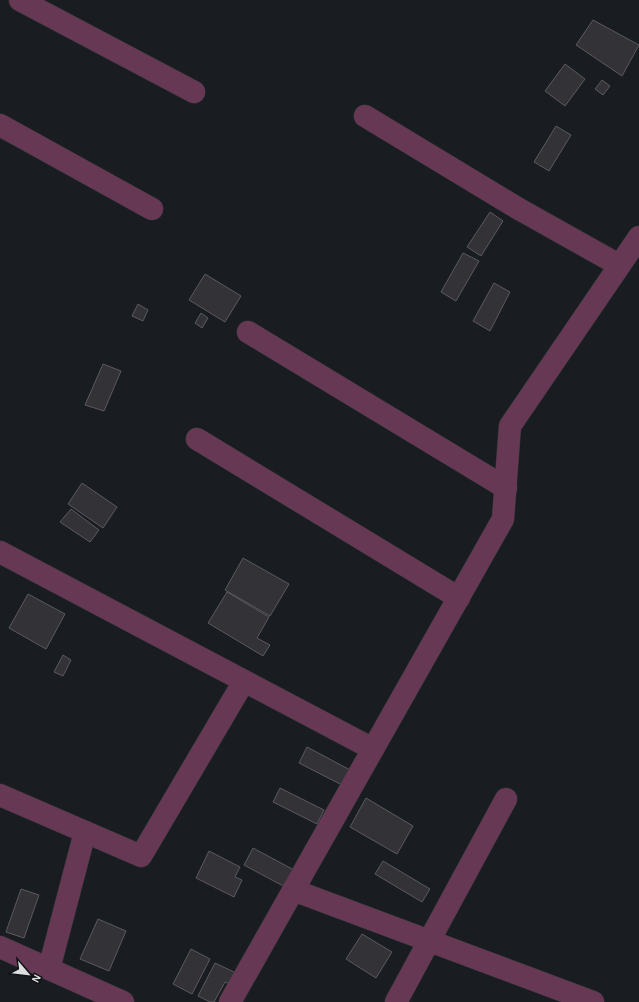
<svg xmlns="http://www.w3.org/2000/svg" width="639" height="1002" font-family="'Alegreya Sans',sans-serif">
	<rect width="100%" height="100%" fill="#191c20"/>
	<g fill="#323237" stroke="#5a5a60">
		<path d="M593,20L639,45L622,76L576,45Z"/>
		<path d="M565,64L585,79L565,106L545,91Z"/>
		<path d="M602,80L610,86L603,95L595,89Z"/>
		<path d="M556,126L571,135L549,171L534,162Z"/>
		<path d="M490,212L503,221L481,256L467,247Z"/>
		<path d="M463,253L479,261L456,301L441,292Z"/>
		<path d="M205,274L241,296L225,322L189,300Z"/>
		<path d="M494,283L510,292L490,331L473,321Z"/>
		<path d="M138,304L148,310L143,321L132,316Z"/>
		<path d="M201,313L208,318L202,328L195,323Z"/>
		<path d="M103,364L121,371L104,411L85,405Z"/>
		<path d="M82,483L117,507L103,528L68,504Z"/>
		<path d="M71,509L99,530L90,542L60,522Z"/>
		<path d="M243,558L289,584L270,616L225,590Z"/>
		<path d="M227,592L269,617L257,638L270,645L263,656L208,623Z"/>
		<path d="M28,594L65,614L46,649L9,628Z"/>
		<path d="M63,655L71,660L63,676L54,672Z"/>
		<path d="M307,747L352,771L344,786L299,763Z"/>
		<path d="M280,788L324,810L317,824L273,802Z"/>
		<path d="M366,798L413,826L397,854L350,827Z"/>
		<path d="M253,848L294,870L285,887L244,865Z"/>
		<path d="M209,851L240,867L235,877L242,880L234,897L196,878Z"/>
		<path d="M383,861L430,889L422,902L375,874Z"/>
		<path d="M21,889L39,895L24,938L6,932Z"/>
		<path d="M98,919L126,931L109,971L80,959Z"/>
		<path d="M362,934L392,952L376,978L346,959Z"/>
		<path d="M191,949L210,959L192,994L173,984Z"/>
		<path d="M215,963L236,973L231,985L225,982L214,1002H210L198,996Z"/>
	</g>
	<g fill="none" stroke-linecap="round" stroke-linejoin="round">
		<defs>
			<g id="minor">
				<path d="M20,0L194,92"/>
				<path d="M365,116L519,209L619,265"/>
				<path d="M0,125L152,209"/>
				<path d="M248,332L506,488"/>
				<path d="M197,439L459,598"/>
				<path d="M0,552L373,749"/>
				<path d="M0,795L141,856L244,681"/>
				<path d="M293,890L593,1002"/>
				<path d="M0,947L123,1002"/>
				<path d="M49,969L85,832"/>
				<path d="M230,1002L503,519L510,426L639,237"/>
				<path d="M396,1002L506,799"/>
			</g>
		</defs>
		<use href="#minor" stroke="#34373b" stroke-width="23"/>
		<use href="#minor" stroke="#673854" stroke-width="22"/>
	</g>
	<g transform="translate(28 974) rotate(118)" stroke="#111317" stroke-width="3" paint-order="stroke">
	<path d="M0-3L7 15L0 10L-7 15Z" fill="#dcdee1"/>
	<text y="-6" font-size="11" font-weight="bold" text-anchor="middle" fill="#dcdee1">N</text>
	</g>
</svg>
